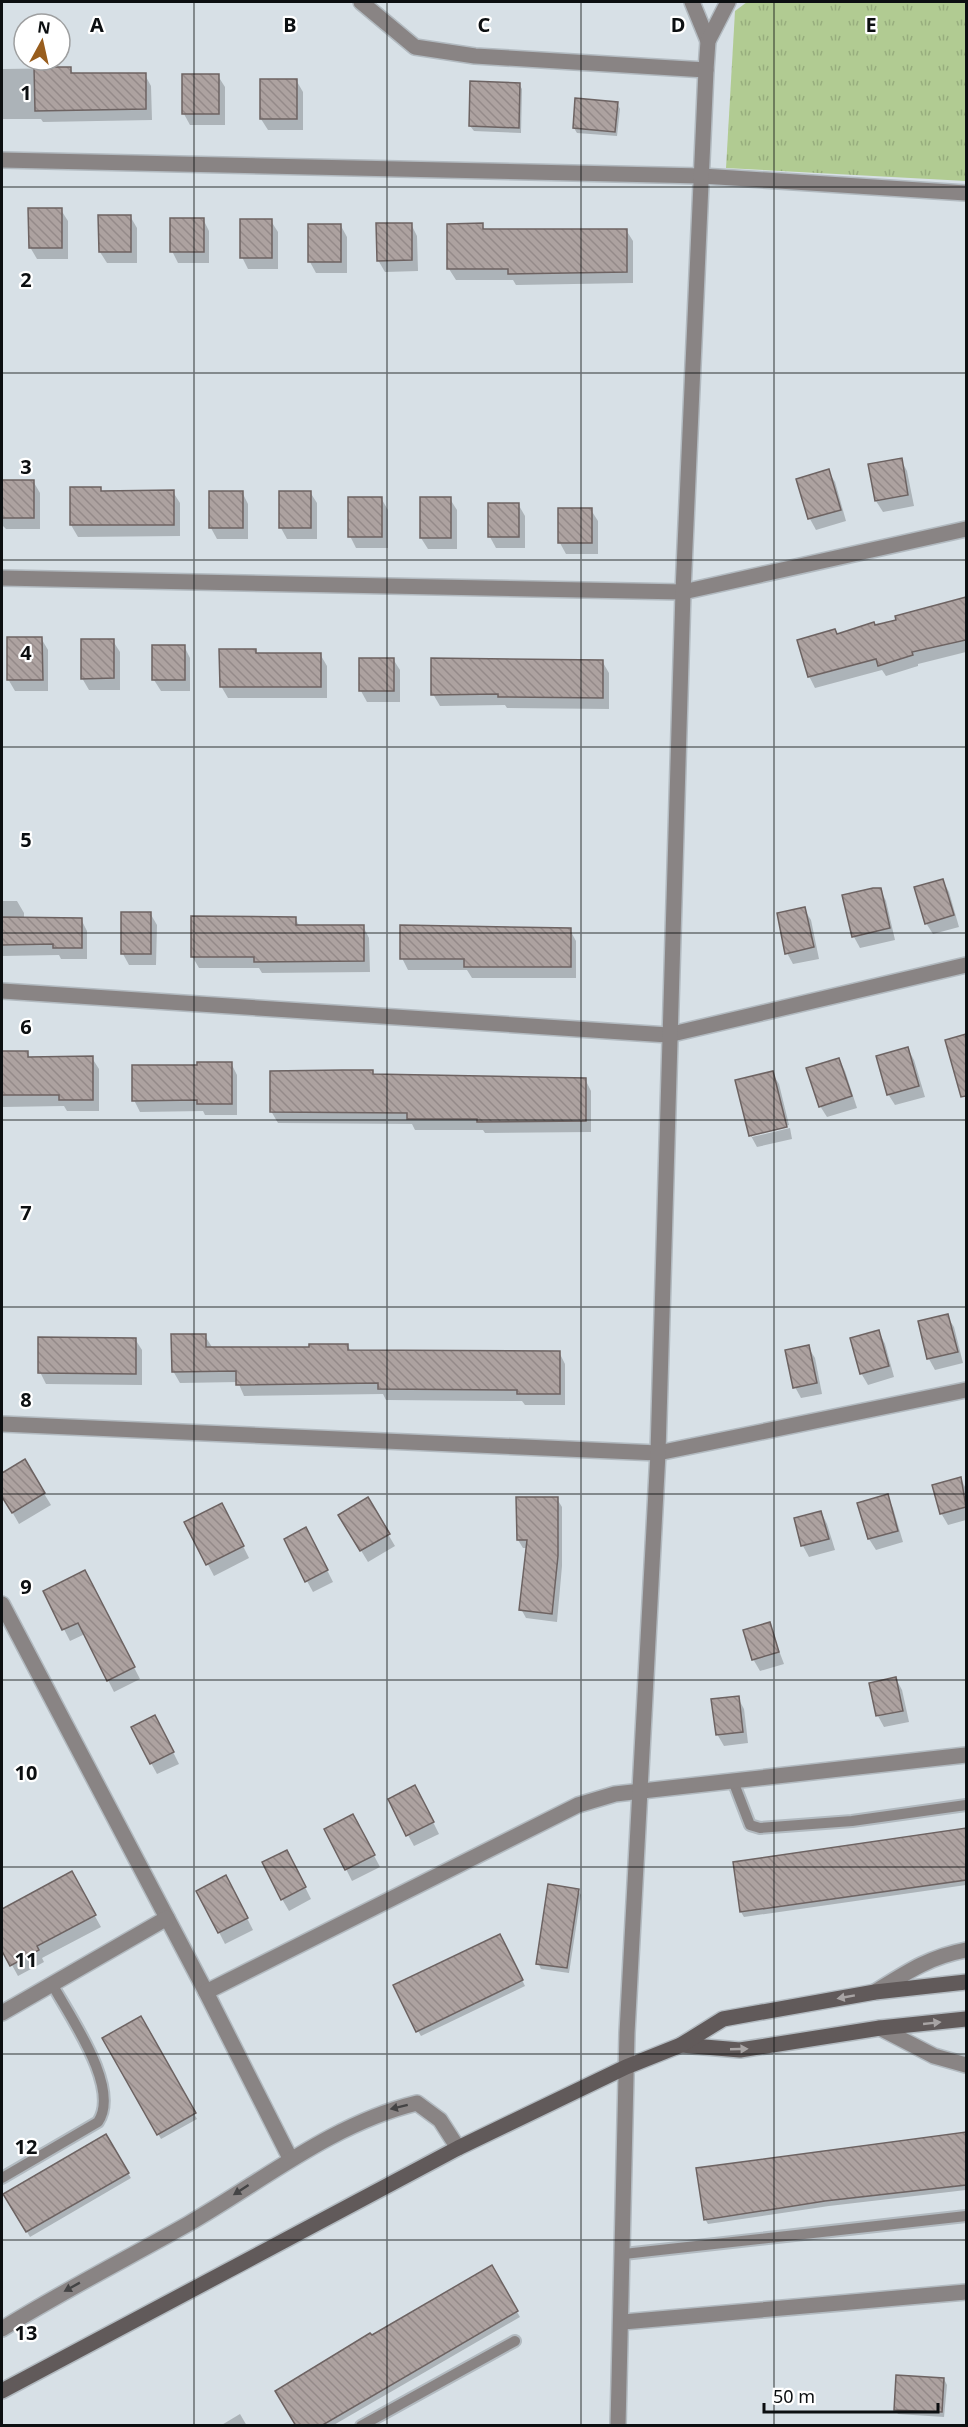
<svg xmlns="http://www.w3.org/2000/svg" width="968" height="2427" font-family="'Noto Sans',sans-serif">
	<defs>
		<pattern id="park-tufts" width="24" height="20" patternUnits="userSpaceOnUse" patternTransform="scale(1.5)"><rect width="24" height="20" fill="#b1cb92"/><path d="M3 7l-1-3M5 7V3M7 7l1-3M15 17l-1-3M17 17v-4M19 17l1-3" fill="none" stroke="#97ad7d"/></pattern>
		<pattern id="building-back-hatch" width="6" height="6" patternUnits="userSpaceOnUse" patternTransform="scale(1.5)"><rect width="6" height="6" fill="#ada2a0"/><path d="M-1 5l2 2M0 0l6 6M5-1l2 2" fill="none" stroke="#948a89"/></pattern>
	</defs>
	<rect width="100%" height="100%" fill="#d7e0e6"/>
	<path fill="url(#park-tufts)" d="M747,2H966V181L726,168L735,11Z"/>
	<g fill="#0003">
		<path d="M2,67L3,69L70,68L74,75H145L151,86L152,120L43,122L41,119H2Z"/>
		<path d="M218,76L225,87V125H190L184,114Z"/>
		<path d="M296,80L303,92V130H268L261,119Z"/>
		<path d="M519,84L522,89L521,133L474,131L470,126Z"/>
		<path d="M617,103L620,109L617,136L577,133L574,128Z"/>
		<path d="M61,210L68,221V259H37L30,247Z"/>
		<path d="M130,216L137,228V263H107L100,252Z"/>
		<path d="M203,219L209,231V263H178L172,251Z"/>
		<path d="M271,221L278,232V269H248L242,257Z"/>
		<path d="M411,224L417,236L418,271L385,272L378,260Z"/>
		<path d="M482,225L485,230H626L633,241V283L516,285L513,280H456L449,269Z"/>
		<path d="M341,226L347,237V273H316L310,262Z"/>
		<path d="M901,460L907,471L914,506L883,512L876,501Z"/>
		<path d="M828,471L835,482L846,521L816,530L810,519L798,480Z"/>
		<path d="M2,481H33L40,493V529H6L2,525Z"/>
		<path d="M71,488H100L102,492H173L180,503V536L78,537L71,525Z"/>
		<path d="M242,492L248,504V539H217L211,528Z"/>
		<path d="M310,492L317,503V539H287L281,528Z"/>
		<path d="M381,498L388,510V548H356L350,536Z"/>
		<path d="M450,499L457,510V549H428L421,538Z"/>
		<path d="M518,504L525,516V548H496L490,537Z"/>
		<path d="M591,510L598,521V554H566L560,543Z"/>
		<path d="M966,599V652L918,664V666L886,676L882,670L815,688L809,676L837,635L898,621L897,617Z"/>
		<path d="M41,638L48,650V691H15L8,679Z"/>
		<path d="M113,641L120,652V690H89L82,678Z"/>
		<path d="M184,646L190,658V691H161L154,680Z"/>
		<path d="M255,650L258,654H320L327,666V698H228L221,686Z"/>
		<path d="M393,659L400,670V702H367L361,691Z"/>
		<path d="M602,661L609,673V709L507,708L505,705L440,706L433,694Z"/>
		<path d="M943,881L949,892L959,927L933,934L926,923Z"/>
		<path d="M880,889L886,901L895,940L860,948L854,937L844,896Z"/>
		<path d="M2,901H17L24,913V919H81L87,931V959H61L59,955L2,956Z"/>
		<path d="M804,909L811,920L819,959L793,964L787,953Z"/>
		<path d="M150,913L157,925L156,965H129L123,954Z"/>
		<path d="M295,918L300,927L363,926L369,938L370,972L262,973L259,968H199L192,956Z"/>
		<path d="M570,930L576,941V978H472L467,970H408L402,958Z"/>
		<path d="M966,1035V1086L963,1087L947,1041Z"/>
		<path d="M908,1049L914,1060L925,1097L895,1105L888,1094Z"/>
		<path d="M27,1052L30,1058H92L99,1069V1111H67L64,1106L2,1107V1053Z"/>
		<path d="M839,1059L845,1071L857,1108L827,1117L820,1106Z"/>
		<path d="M231,1063L237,1075V1115H205L203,1111L140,1112L134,1100L198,1067Z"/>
		<path d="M372,1071L374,1076L585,1079L591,1091V1132L485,1133L483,1130H415L412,1124L278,1123L271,1111Z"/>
		<path d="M772,1073L779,1084L789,1125L752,1134V1137L790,1128L792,1139L757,1147L751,1136L737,1082Z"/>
		<path d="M947,1316L954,1327L963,1363L935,1370L929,1359Z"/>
		<path d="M879,1332L885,1344L894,1377L868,1385L861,1373Z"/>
		<path d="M205,1336L212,1347L311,1349L347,1345L351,1351L559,1352L565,1364V1405H525L522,1401L386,1400L383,1394L244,1396L238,1382L180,1383L173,1371Z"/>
		<path d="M135,1339L142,1350V1385L46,1384L40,1372Z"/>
		<path d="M808,1347L815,1358L822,1394L801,1398L795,1387Z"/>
		<path d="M24,1461L51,1505L19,1524L2,1494V1474Z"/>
		<path d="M961,1479L966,1489V1520L948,1525L941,1513Z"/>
		<path d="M887,1496L893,1508L903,1542L876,1550L869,1539L859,1504Z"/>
		<path d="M367,1499L395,1546L368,1562L340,1516Z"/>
		<path d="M557,1499L562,1507V1566L557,1622L526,1618L521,1609L528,1548H523L518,1540Z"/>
		<path d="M821,1512L827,1524L835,1550L809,1557L803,1546Z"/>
		<path d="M228,1516L249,1558L214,1576L186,1523Z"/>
		<path d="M312,1540L333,1582L313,1592L307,1581Z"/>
		<path d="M91,1584L140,1679L114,1692L85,1634L70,1641L45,1592Z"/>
		<path d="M769,1624L784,1664L760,1671L753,1659Z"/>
		<path d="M896,1679L902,1690L909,1722L884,1727L878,1716L871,1684Z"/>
		<path d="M738,1698L744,1709L748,1743L724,1746L717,1734Z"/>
		<path d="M161,1728L179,1764L157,1774L151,1763Z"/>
		<path d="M421,1798L439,1834L414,1846L408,1835Z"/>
		<path d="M359,1827L380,1867L352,1881L346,1869Z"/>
		<path d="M966,1829V1885L744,1917L741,1912L735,1863Z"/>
		<path d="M293,1863L311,1899L289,1911L282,1899Z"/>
		<path d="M71,1873L101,1927L42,1958L44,1962L18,1976L2,1947V1911Z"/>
		<path d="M232,1888L253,1930L225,1944L198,1891Z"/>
		<path d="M578,1890L581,1895L569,1973L541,1969L538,1963Z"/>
		<path d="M503,1941L525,1986L421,2036L418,2031Z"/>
		<path d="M140,2018L197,2119L161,2139L104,2039Z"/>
		<path d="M966,2134V2190L829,2206L708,2224L705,2219L951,2135Z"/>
		<path d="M106,2136L131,2178L30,2237L5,2194Z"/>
		<path d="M491,2267L520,2317L332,2426H298L371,2337Z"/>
		<path d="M944,2379L947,2385L944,2417L898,2414L895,2409Z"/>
		<path d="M240,2414L247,2426H220Z"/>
	</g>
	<g fill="url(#building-back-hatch)" stroke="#6d6362" stroke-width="1.5">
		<path d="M34,67H71V73H146V109L35,111Z"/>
		<rect x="182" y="74" width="37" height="40"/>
		<rect x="260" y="79" width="37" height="40"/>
		<path d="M470,81L520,83L519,128L469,126Z"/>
		<path d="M575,98L618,102L615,132L573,128Z"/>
		<path d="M28,208H62V248H29Z"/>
		<path d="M98,215H131V252H99Z"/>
		<rect x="170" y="218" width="34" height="34"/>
		<rect x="240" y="219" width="32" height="39"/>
		<path d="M376,223H412V260L377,261Z"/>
		<path d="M483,223V229H627V272L508,274V269H447V224Z"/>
		<rect x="308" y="224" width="33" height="38"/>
		<path d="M902,458L908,495L875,501L868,464Z"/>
		<path d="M829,469L841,510L808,519L796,479Z"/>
		<rect x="2" y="480" width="32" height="38"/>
		<path d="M70,487H101V491L174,490V525H70Z"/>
		<rect x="209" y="491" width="34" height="37"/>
		<rect x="279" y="491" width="32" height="37"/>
		<rect x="348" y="497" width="34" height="40"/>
		<rect x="420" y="497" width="31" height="41"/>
		<rect x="488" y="503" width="31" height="34"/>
		<rect x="558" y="508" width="34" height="35"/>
		<path d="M966,597V640L912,652L913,655L878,666L876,659L808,677L797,640L835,629L837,634L874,622L875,625L896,620L895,616Z"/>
		<path d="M7,637H42L43,680H7Z"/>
		<path d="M81,639H114V678L81,679Z"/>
		<rect x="152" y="645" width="33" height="35"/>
		<path d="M219,649H256V653H321V687H220Z"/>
		<rect x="359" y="658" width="35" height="33"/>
		<path d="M431,658L603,660V698L498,697V694L431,695Z"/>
		<path d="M943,879L954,915L925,924L914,887Z"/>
		<path d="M873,888H881L890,928L852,937L842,895Z"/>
		<path d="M805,907L814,947L785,954L777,913Z"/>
		<rect x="121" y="912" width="30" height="42"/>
		<path d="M191,916L296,917V925H364V961L254,962V957H191Z"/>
		<path d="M2,917L82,918V948H53V944L2,945Z"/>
		<path d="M400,925L571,928V967H464V959H400Z"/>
		<path d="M966,1034V1096L961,1097L945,1040Z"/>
		<path d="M908,1047L919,1086L887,1095L876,1056Z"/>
		<path d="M2,1051H28V1057L93,1056V1100H59V1095H2Z"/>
		<path d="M839,1058L852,1096L819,1107L806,1068Z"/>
		<path d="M197,1062H232V1104H197V1100L132,1101V1065H197Z"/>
		<path d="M342,1070H373V1074L586,1078V1121L477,1122V1119H407V1113L270,1112V1071Z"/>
		<path d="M773,1071L787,1127L749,1136L735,1080Z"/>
		<path d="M948,1314L958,1352L927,1359L918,1321Z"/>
		<path d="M879,1330L889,1366L860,1374L850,1338Z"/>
		<path d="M171,1334H206V1347H309V1344H348V1350L560,1351V1394H517V1390L378,1389V1383L236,1385V1371L172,1372Z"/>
		<path d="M38,1337L136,1338V1374L38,1373Z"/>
		<path d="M809,1345L817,1383L793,1388L785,1350Z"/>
		<path d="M25,1459L45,1493L12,1513L2,1497V1473Z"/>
		<path d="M961,1477L966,1507L940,1514L932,1485Z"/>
		<path d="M888,1494L898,1531L868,1539L857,1503Z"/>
		<path d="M368,1497L390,1534L360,1551L338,1515Z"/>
		<path d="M516,1497H558V1556L552,1614L519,1610L527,1540H517Z"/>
		<path d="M222,1503L244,1546L206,1565L184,1522Z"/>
		<path d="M821,1511L829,1539L801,1546L794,1518Z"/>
		<path d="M306,1527L328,1570L305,1582L284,1539Z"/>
		<path d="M85,1570L135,1667L107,1681L78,1623L62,1630L43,1591Z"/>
		<path d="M770,1622L779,1652L752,1660L743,1630Z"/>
		<path d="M896,1677L903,1711L876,1716L869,1683Z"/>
		<path d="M739,1696L743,1732L716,1735L711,1699Z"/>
		<path d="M155,1715L174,1752L150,1764L131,1727Z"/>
		<path d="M415,1785L434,1822L406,1836L388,1799Z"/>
		<path d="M353,1814L375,1855L345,1870L324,1829Z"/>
		<path d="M966,1828V1880L740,1912L733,1862Z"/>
		<path d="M287,1850L306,1887L281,1900L262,1862Z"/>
		<path d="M72,1871L96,1915L37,1946L39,1950L10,1966L2,1951V1909Z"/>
		<path d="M226,1875L248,1918L218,1933L196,1891Z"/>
		<path d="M548,1884L579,1889L567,1968L536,1964Z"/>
		<path d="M500,1934L523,1980L416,2032L393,1985Z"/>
		<path d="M141,2016L196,2113L157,2135L102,2038Z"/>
		<path d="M966,2132V2185L825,2201L704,2220L696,2168Z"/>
		<path d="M106,2134L129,2173L26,2232L3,2194Z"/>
		<path d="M492,2265L518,2311L321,2426H296L275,2391L370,2333L372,2335Z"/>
		<path d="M896,2375L944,2378L942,2412L894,2410Z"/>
	</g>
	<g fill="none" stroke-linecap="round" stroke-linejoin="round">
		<defs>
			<g id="service">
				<path d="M733,1781L750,1825L760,1828L852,1821L966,1805"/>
				<path d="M2,2178L98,2122C121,2088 70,2017 52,1984"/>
				<path d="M624,2254L966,2216"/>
				<path d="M361,2426L515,2341"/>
			</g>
			<g id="minor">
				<path d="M361,2L415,47L475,56L706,70"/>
				<path d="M2,160L702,176L966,193"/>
				<path d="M2,578L683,592L966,529"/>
				<path d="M2,991L668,1035L966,965"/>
				<path d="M2,1424L658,1453L966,1390"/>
				<path d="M2,1604L206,1992L290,2158"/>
				<path d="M206,1992L578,1805L615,1794L966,1755"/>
				<path d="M875,1992C907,1972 929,1957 966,1950"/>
				<path d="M2,2013L167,1918"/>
				<path d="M880,2028L934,2056L966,2065"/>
				<path d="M623,2322L966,2292"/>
				<path d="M2,2329C63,2291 126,2259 188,2224C263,2181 331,2124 417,2103L440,2120L458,2148"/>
			</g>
			<g id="tertiary">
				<path d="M692,2L708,41"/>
				<path d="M618,2426L627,2033L658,1453L683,592L706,70L708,41L728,2"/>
			</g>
			<g id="secondary">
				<path d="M681,2045L740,2050L880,2028L966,2019"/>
				<path d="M2,2391L458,2148L626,2067L681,2045L723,2019L875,1992L966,1982"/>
			</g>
		</defs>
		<use href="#service" stroke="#b2bac0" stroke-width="14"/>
		<use href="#minor" stroke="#b2bac0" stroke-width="18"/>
		<use href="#tertiary" stroke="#b2bac0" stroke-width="18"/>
		<use href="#secondary" stroke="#b2bac0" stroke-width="18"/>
		<use href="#service" stroke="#898484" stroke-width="10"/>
		<use href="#minor" stroke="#898484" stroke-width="15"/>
		<use href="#tertiary" stroke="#898484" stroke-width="15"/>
		<use href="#secondary" stroke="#615a5a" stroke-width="15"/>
	</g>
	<defs><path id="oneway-solid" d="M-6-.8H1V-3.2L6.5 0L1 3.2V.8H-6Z" transform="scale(1.5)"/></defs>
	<g fill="#a8a4a4">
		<use href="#oneway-solid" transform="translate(846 1997) rotate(170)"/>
		<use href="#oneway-solid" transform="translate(932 2023) rotate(-6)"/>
		<use href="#oneway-solid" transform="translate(739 2049) rotate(-2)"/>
	</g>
	<g fill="#444445">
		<use href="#oneway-solid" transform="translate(399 2107) rotate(166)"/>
		<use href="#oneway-solid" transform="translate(241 2190) rotate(147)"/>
		<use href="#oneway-solid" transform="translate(72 2287) rotate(151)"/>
	</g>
	<path fill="none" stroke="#0c0f11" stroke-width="1.5" stroke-opacity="0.55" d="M194,2V2426M387,2V2426M581,2V2426M774,2V2426M2,187H966M2,373H966M2,560H966M2,747H966M2,933H966M2,1120H966M2,1307H966M2,1494H966M2,1680H966M2,1867H966M2,2054H966M2,2240H966"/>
	<g font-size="20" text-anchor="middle" font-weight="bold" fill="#0c0f11" stroke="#fff" stroke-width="4.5" stroke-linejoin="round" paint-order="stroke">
		<text x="97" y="32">A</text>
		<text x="290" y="32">B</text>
		<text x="484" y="32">C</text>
		<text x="678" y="32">D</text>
		<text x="871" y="32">E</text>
		<text x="26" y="100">1</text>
		<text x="26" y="287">2</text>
		<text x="26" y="474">3</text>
		<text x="26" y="660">4</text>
		<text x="26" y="847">5</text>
		<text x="26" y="1034">6</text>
		<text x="26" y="1220">7</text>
		<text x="26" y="1407">8</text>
		<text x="26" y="1594">9</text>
		<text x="26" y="1780">10</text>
		<text x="26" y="1967">11</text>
		<text x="26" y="2154">12</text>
		<text x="26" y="2340">13</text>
	</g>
	<rect width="968" height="2427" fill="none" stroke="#0c0f11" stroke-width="6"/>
	<g transform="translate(42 42) rotate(8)"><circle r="28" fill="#ffffff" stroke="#9e9fa0" stroke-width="1.5"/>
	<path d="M0-4.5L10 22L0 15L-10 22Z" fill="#985d1d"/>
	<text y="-9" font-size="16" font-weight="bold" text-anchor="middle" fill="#0c0f11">N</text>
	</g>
	<path d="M764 2403v9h174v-9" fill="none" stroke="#0c0f11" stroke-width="3"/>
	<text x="773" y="2403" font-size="18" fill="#0c0f11" stroke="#ffffff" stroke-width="4.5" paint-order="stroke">50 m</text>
</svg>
